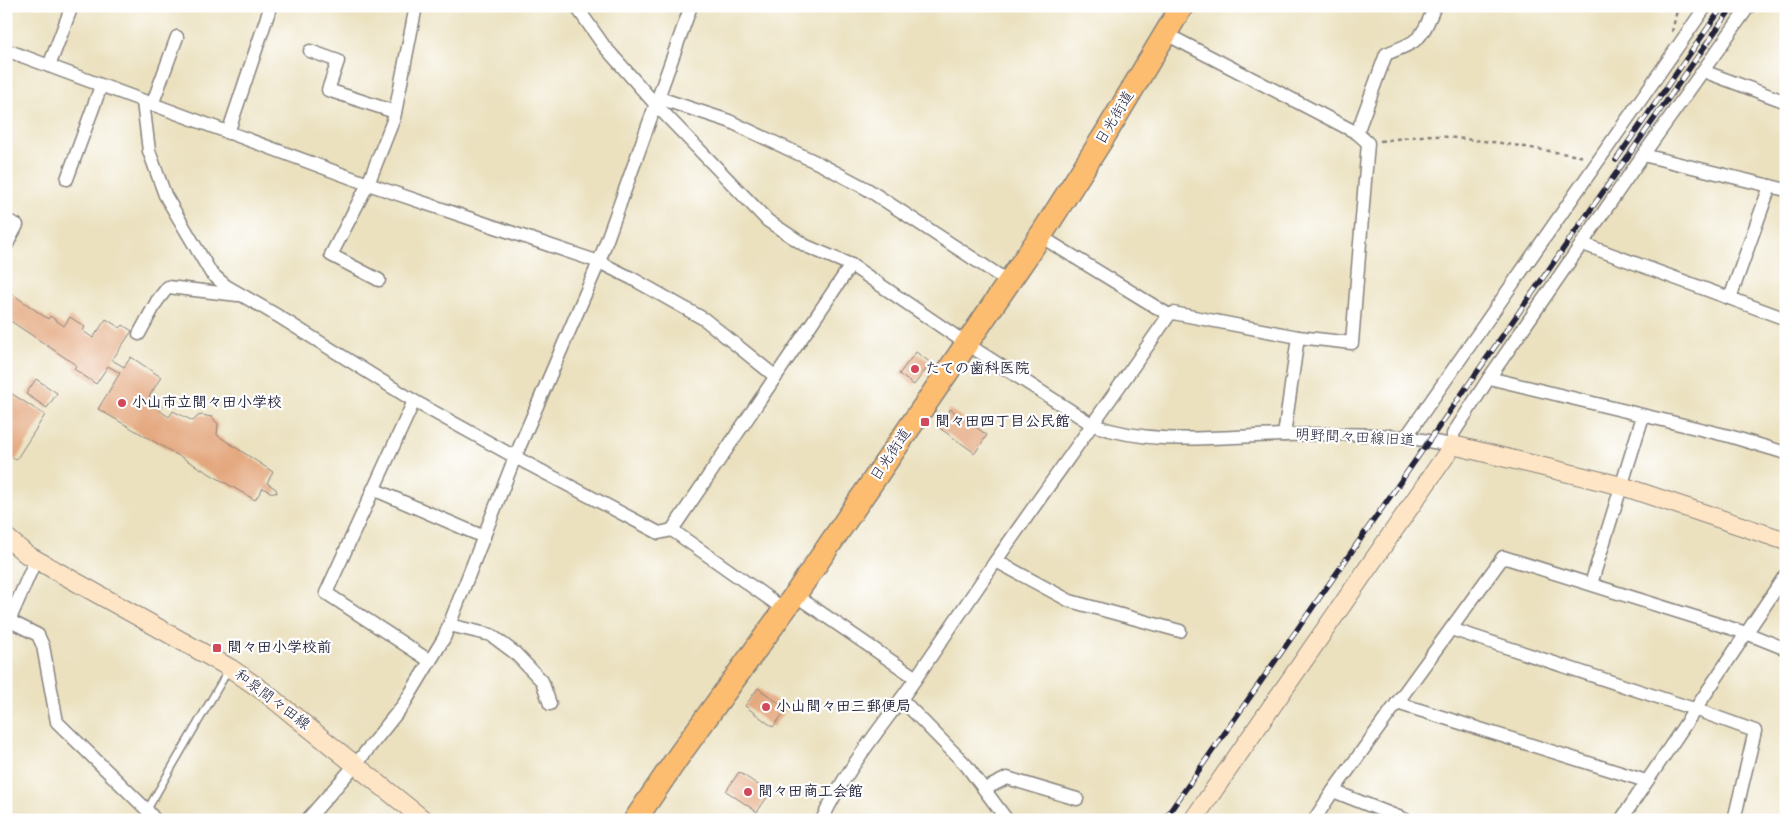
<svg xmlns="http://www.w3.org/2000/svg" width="1792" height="826" font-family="Mynerve,'Klee One',sans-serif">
	<rect width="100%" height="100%" fill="#fff"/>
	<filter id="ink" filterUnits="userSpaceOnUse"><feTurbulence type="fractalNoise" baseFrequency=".02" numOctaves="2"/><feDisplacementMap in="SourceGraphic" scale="10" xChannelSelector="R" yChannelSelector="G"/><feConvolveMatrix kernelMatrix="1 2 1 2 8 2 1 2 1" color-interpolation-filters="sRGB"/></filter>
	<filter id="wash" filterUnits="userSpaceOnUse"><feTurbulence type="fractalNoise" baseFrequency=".0096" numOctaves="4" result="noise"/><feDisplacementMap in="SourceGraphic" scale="20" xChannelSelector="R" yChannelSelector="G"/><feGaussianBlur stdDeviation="1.12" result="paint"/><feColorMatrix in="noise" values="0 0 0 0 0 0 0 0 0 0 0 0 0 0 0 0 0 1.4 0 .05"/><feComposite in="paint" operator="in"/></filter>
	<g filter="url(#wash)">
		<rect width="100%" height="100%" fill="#ebe1bf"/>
		<g id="blocks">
			<g fill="#e4a87f">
				<path d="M8,291L48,319L50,316L64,326L70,317L85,327L83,331L93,338L106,319L120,328L123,325L132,331L112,360L124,367L131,357L161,377L149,397L162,406L159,410L169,417L173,411L193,421L198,416L202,415L212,417L218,424L217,435L273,472L267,483L276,489L277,493L270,492L263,488L255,500L98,409L120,373L108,366L96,384L74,369L76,365L6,318V294Z"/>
				<path d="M916,352L931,363L914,385L899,374Z"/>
				<path d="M36,379L57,393L47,408L26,394Z"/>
				<path d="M6,390L45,415L16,460L6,454Z"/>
				<path d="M950,409L987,435L975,453L938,427Z"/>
				<path d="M758,688L787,709L773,727L745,706Z"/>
				<path d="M739,772L770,793L757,812L726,791Z"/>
			</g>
		</g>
	</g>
	<g filter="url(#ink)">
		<use href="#blocks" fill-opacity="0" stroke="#86827d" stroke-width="1"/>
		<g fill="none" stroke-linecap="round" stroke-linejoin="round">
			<defs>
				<path id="lane" d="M147,810L229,669"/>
				<g id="street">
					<path d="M576,6L604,46L657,106L768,221L806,246L851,265L967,344L1093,425C1156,447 1221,436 1286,435C1325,434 1365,433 1404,437C1420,439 1437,443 1453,445V434L1489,378L1643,155L1749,6"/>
					<path d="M6,50L368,184L599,262L633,279L704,319L776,377"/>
					<path d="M310,51L338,61L328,90L395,112"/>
					<path d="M49,66L72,6"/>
					<path d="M1703,71L1786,102"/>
					<path d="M659,98L729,121L820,164L867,189L1009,282"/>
					<path d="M143,102L149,151L165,195L211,273L226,286L278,316L414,401L515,457L659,533L672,530"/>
					<path d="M152,105L177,37"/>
					<path d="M228,133L269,11"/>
					<path d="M1357,133L1386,54C1421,40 1420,41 1435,6"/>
					<path d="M1643,155L1786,190"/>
					<path d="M67,179L101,86"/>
					<path d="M6,220L17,225L6,246"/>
					<path d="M1040,236L1169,315"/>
					<path d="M1583,244L1786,319"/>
					<path d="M379,280L331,255L368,184L394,118L416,6"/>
					<path d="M1730,298L1770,186"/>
					<path d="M139,334L157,301L168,287L238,295"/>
					<path d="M1489,378L1729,436L1786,453"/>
					<path d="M414,401L326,593L430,661"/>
					<path d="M1284,435L1298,337"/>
					<path d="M1406,437L1706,6"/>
					<path d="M373,489L484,537"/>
					<path d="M996,561L1070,601L1180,631"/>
					<path d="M1591,584L1643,416"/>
					<path d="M795,595L916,678"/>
					<path d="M785,610L672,530L851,265"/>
					<path d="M6,619L38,635L43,646L57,722L147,810L155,820"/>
					<path d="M9,621L36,559"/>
					<path d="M449,625L491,635L515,653L542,681L550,704"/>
					<path d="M1451,629L1694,709L1755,731L1734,820"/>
					<path d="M901,699L966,765L1007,820"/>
					<path d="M1397,703L1646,781"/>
					<path d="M985,789L1007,778L1077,799"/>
					<path d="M1333,791L1406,820"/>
					<path d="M307,820L356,764L404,704L444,638L515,457L599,262L691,6"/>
					<path d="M822,820C846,768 884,725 916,678C942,640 968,601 995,562C1053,479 1112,398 1169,315L1173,313L1298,337L1352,343L1368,143L1357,133L1166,34"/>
					<path d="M1314,820L1333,791L1503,557L1746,633L1786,649"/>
					<path d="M1621,820L1786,574"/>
				</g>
				<g id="secondary">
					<path d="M6,537L26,554L230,668L263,691L424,820"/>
					<path d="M1193,820L1453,445L1622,486L1786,541"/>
				</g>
				<path id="highway" d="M635,820L680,754L795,595L1043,232L1106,133L1182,6"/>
			</defs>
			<use href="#lane" stroke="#86827d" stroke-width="9"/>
			<use href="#street" stroke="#86827d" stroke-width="15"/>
			<use href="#secondary" stroke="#86827d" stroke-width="20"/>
			<use href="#highway" stroke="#86827d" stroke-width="25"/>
			<g stroke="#86827d" stroke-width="2.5" stroke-dasharray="4 4" stroke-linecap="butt">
				<path d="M1672,32L1678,6"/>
				<path d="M1380,141L1429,135L1501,143L1585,157"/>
			</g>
			<use href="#lane" stroke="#fff" stroke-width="6"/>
			<use href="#street" stroke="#fff" stroke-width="12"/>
			<use href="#secondary" stroke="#fee5c5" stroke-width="18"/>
			<use href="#highway" stroke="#fcbd6f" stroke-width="22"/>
			<defs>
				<g id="rail">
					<path d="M1616,160L1723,6"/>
					<path d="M1164,820L1733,6"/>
				</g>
			</defs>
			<use href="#rail" stroke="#22223b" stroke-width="5.5"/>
			<use href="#rail" stroke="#fff" stroke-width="4" stroke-dasharray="11" stroke-linecap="butt"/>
		</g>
	</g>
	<g fill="#d1495b" stroke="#fff" stroke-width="2">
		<circle cx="915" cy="369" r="5"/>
		<circle cx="122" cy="403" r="5"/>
		<rect x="920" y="417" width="10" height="10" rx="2.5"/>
		<rect x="212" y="643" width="10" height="10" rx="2.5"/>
		<circle cx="766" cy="707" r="5"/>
		<circle cx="748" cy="792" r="5"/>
	</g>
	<g text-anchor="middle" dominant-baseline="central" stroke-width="4.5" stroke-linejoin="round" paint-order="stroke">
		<g font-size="15" fill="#22223b" stroke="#fff">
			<text transform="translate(1115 118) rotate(-59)">日光街道</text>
			<text transform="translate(1355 438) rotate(3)">明野間々田線旧道</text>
			<text transform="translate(891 455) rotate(-56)">日光街道</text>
			<text transform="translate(272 700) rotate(37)">和泉間々田線</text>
		</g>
		<g font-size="15" font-weight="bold" fill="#22223b" stroke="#fff" text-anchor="start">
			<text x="925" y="369">たての歯科医院</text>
			<text x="132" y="403">小山市立間々田小学校</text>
			<text x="935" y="422">間々田四丁目公民館</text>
			<text x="227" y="648">間々田小学校前</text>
			<text x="776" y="707">小山間々田三郵便局</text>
			<text x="758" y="792">間々田商工会館</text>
		</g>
	</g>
	<rect width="1792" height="826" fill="none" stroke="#fff" stroke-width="25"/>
</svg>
